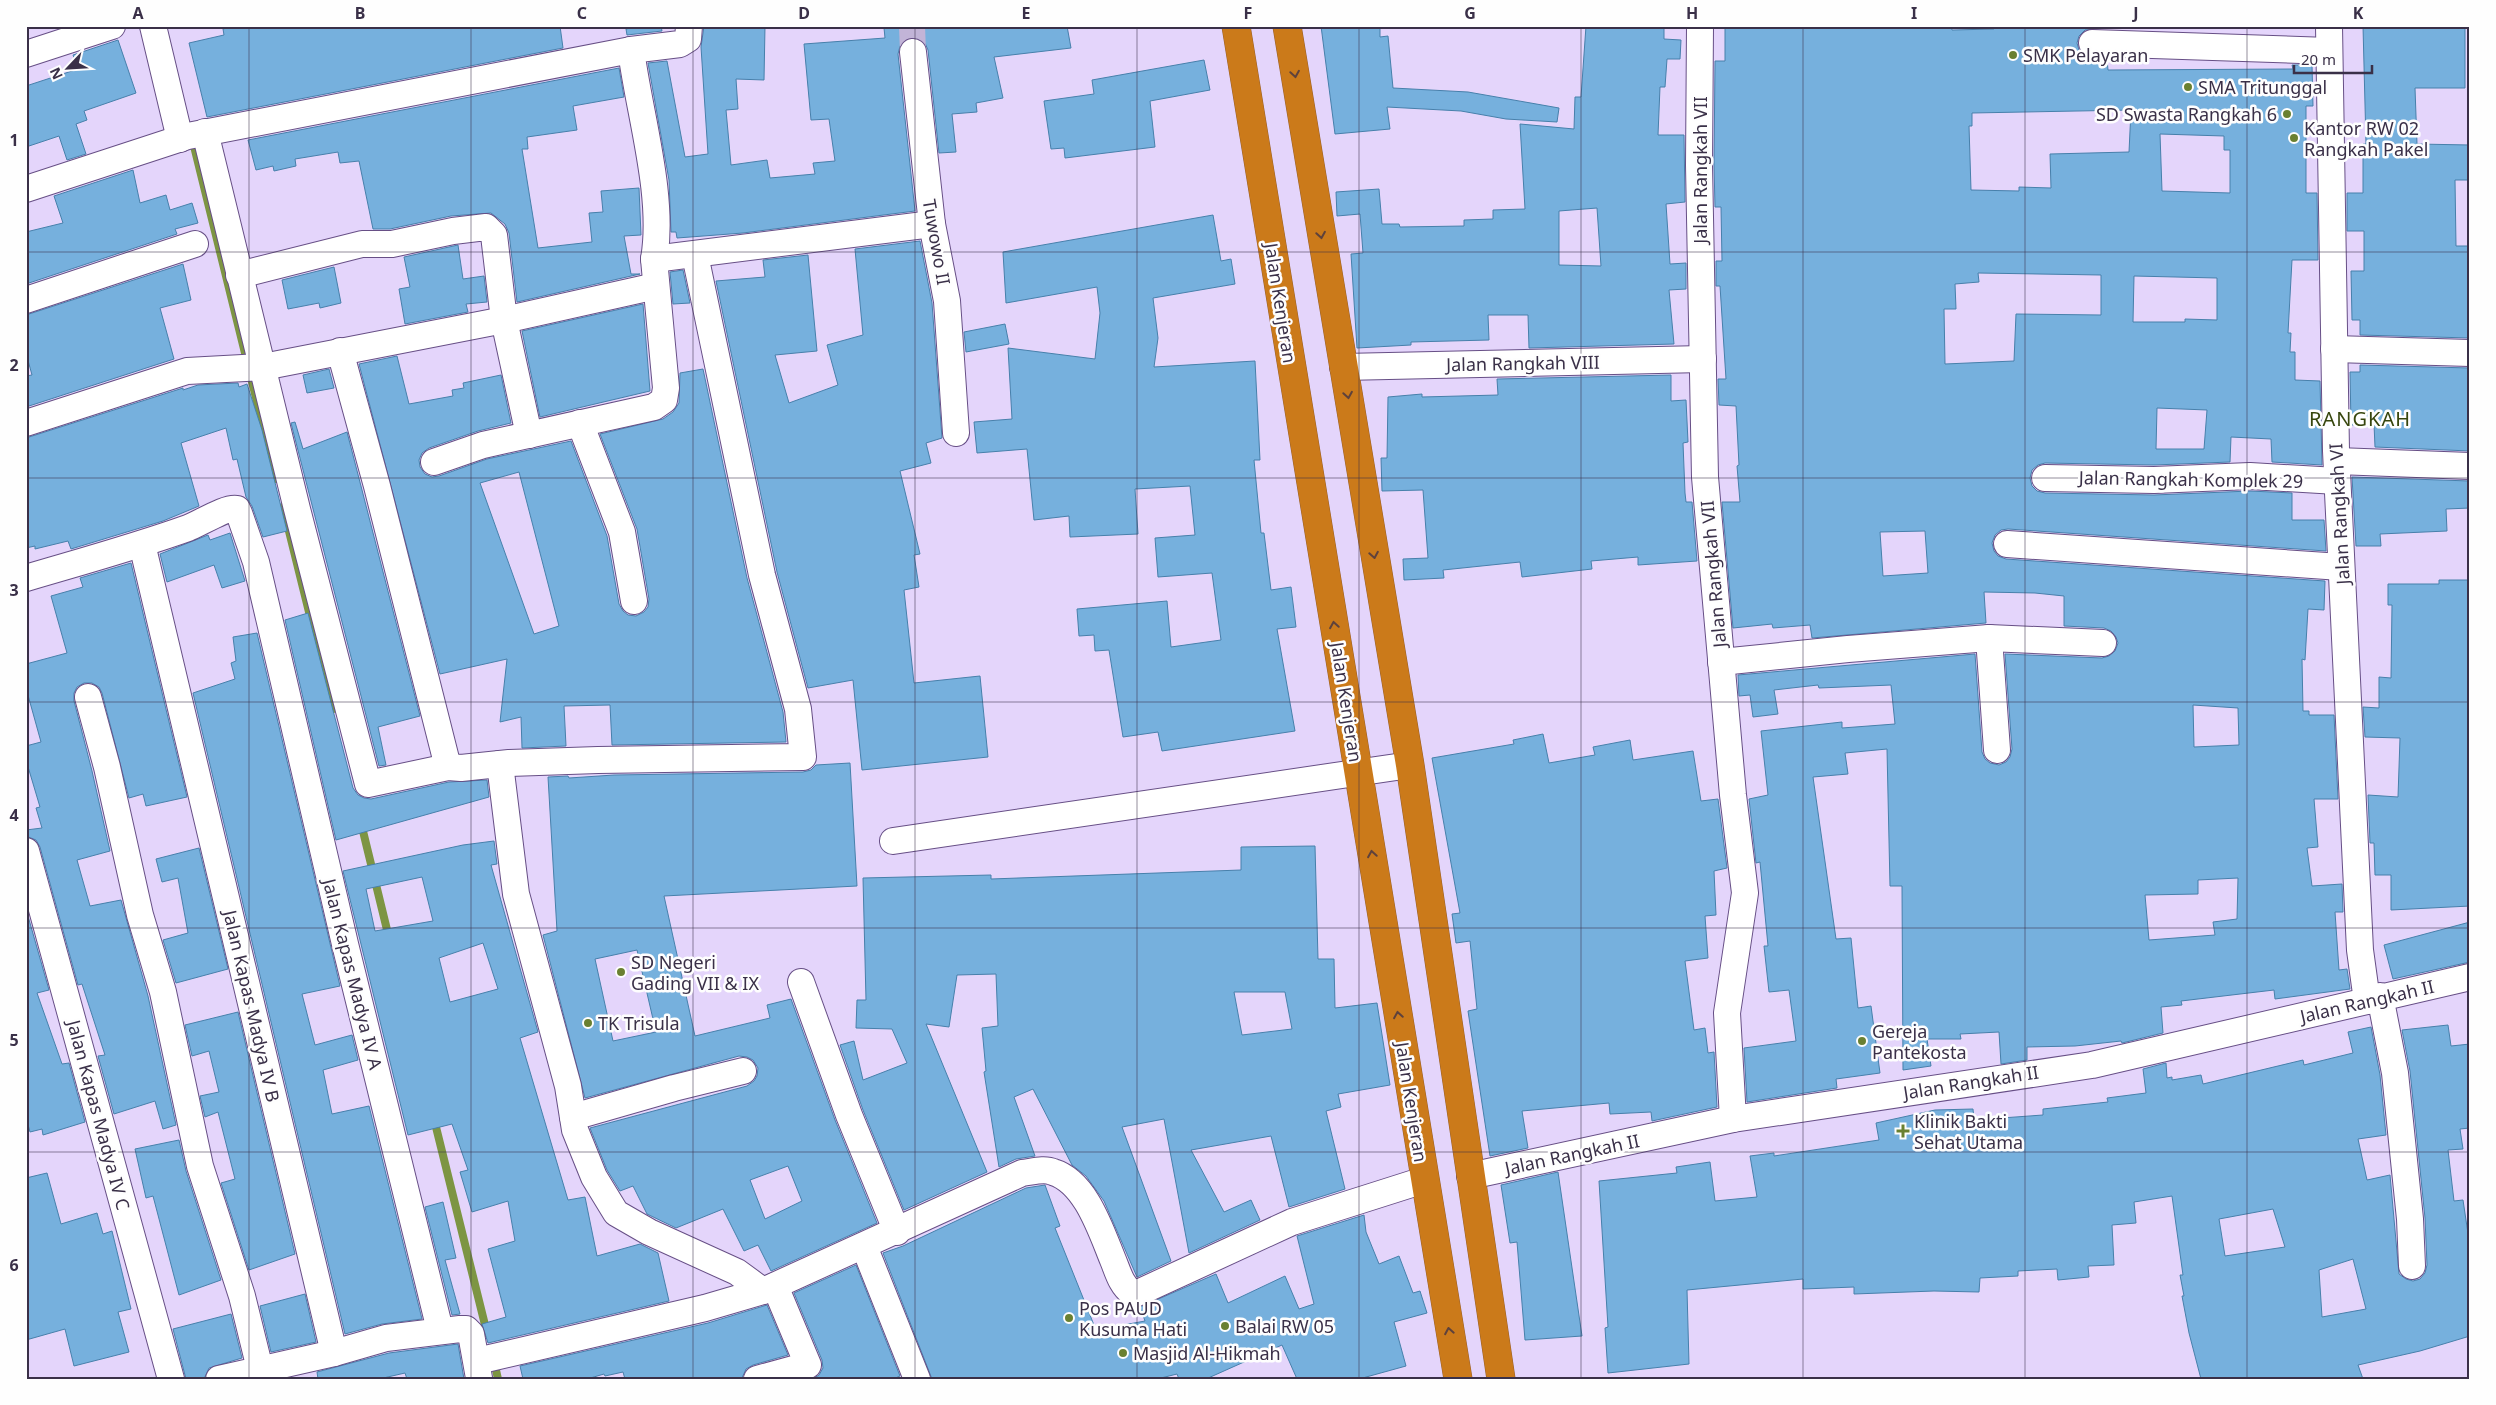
<svg xmlns="http://www.w3.org/2000/svg" width="2496" height="1405" font-family="'Noto Sans',sans-serif">
	<rect width="100%" height="100%" fill="#e4d5fb"/>
	<g fill="none" stroke-linecap="round" stroke-linejoin="round">
		<g stroke="#7d9543" stroke-width="8">
			<path d="M192,138L276,479"/>
			<path d="M283,507L333,709"/>
			<path d="M361,823L389,938"/>
			<path d="M434,1119L487,1333"/>
			<path d="M494,1361L498,1379"/>
		</g>
	</g>
	<g fill="#76b0dd" stroke="#4780ab" fill-rule="evenodd">
		<path d="M235,26H560L563,48L207,117L189,43L224,35L223,29Z"/>
		<path d="M640,26H661L662,31L627,35L626,29Z"/>
		<path d="M704,26H765L764,80L736,79L738,109L726,110L731,165L767,160L770,178L815,174L813,163L835,161L829,119L811,120L804,44L885,38L884,28L901,26H1067L1071,48L994,57L1003,98L976,103L977,112L952,114L956,152L939,153L928,50L925,43L919,39L912,37L905,40L900,46L898,54L915,211L743,233L677,238L676,232H671L669,180L648,63L667,61L685,157L708,154L701,47Z"/>
		<path d="M1321,26H1380V37L1388,36L1393,88L1468,92L1559,108L1557,122L1506,119L1461,111L1387,107L1390,129L1335,134Z"/>
		<path d="M1586,26H1664V39L1681,40L1680,59H1667L1665,87H1660L1658,135H1684L1685,202L1666,204L1670,264L1686,263V289L1669,290L1674,344L1529,348L1528,315H1488L1489,340L1411,342V345L1357,348L1351,254L1363,253L1360,214L1337,216L1336,192L1379,189L1382,224H1399L1400,227L1464,226V220L1493,219V210L1525,209L1520,124L1574,129L1575,97H1581ZM1597,208L1601,266L1559,265V211Z"/>
		<path d="M1725,26H1951L1952,30L1994,29L1993,26H2107V28L2085,30L2079,36L2077,43L2079,50L2085,56L2107,59L2108,70L2293,69L2292,65H2312L2313,106H2306V193H2317L2318,260H2292L2288,333H2291L2290,352H2295V380L2320,381L2322,465L2272,462L2271,439L2231,437L2230,462L2154,465L2045,463L2038,465L2032,470L2030,478L2032,486L2037,491L2045,493L2154,495L2250,491L2292,493V520H2324L2326,551L2008,529L2001,530L1995,535L1992,543L1994,551L1998,556L2006,559L2325,581L2324,610L2308,609L2305,660L2302,659L2303,711H2309V715H2334L2338,799H2314L2318,847L2307,848L2312,886L2342,884L2343,912H2335L2339,970L2347,969L2350,989L2275,999L2274,990L2181,1001L2182,1005L2161,1007L2163,1033L2122,1043L2121,1041L2075,1046L2027,1047V1060L2001,1064L1999,1032L1960,1034L1961,1039H1927L1931,1066L1903,1070L1902,886H1890L1887,749L1845,753L1848,774L1813,777L1836,939L1851,938L1858,1008L1871,1006L1880,1073L1836,1079L1837,1088L1747,1102L1744,1048L1796,1041L1789,990L1769,992L1764,946H1768L1760,862L1756,863L1749,799L1768,795L1761,731L1842,722V728L1895,724L1891,685L1819,688L1818,685L1774,690L1778,714L1753,717L1750,695L1739,696L1738,675L1975,654L1982,752L1985,759L1990,763L1999,765L2006,762L2010,757L2012,749L2005,654L2102,658L2109,656L2115,651L2118,643L2116,637L2111,631L2104,628L2064,626V596L2035,593L1984,592L1986,623L1812,638L1810,625L1773,628L1772,624L1733,628L1722,502H1740L1737,466L1739,465L1736,406L1719,405L1718,379H1726L1720,286H1716V261H1722L1721,207H1715L1714,165L1715,61H1725ZM2131,110L2129,152L2050,154L2051,188L2019,187V191L1971,190L1969,126H1972V113ZM2160,134L2224,136V150H2230V193L2162,191ZM1978,273L2101,275V315L2016,314L2014,361L1945,364L1944,309H1956L1955,284L1979,282ZM2134,276L2217,278V320L2185,319V322H2133ZM2157,408L2207,410L2204,449H2156ZM1925,531L1928,573L1883,576L1880,532ZM2193,705L2238,708L2239,745L2194,747ZM2238,878L2237,919L2213,922L2215,935L2149,940L2145,895L2198,894V880Z"/>
		<path d="M2363,26H2465V88H2415L2417,144L2470,145V180H2455L2456,246H2470V338L2360,335V320H2352L2351,271H2364V231H2347V193H2363V144H2366Z"/>
		<path d="M118,40L136,93L84,111L87,120L76,124L86,154L67,160L59,136L26,147V86L78,69L73,55Z"/>
		<path d="M1204,60L1210,90L1150,101L1155,147L1065,158L1064,148L1051,149L1044,101L1094,94L1092,80Z"/>
		<path d="M619,68L624,97L573,106L577,130L527,137L528,149H522L538,248L592,242L589,213L603,212L601,191L639,188L641,235L624,236L631,274H640L517,302L509,233L505,224L491,213L451,216L390,229H373L359,161L340,163L338,152L295,159L296,166L274,171L273,166L256,170L248,140Z"/>
		<path d="M133,170L140,203L166,195L170,210L192,203L198,223L175,229L177,234L26,284V232L63,223L54,196Z"/>
		<path d="M1213,215L1221,261L1231,259L1235,284L1153,298L1158,338L1154,367L1255,361L1260,460H1254L1261,533H1264L1271,590L1291,587L1296,627L1277,629L1295,731L1162,751L1158,732L1123,737L1109,650L1095,651L1094,635L1079,636L1077,609L1167,601L1171,647L1221,640L1212,573L1158,577L1155,538L1195,535L1190,486L1135,489L1138,534L1070,537L1069,516L1034,520L1027,449L977,453L974,422L1012,419L1008,348L1095,359L1100,313L1097,287L1006,303L1003,252Z"/>
		<path d="M920,241L932,303L942,438L926,443L931,463L900,471L920,554L914,555L919,587L904,590L914,683L980,676L988,757L862,770L853,680L808,688L777,572L716,281L765,277L763,260L808,255L817,351L775,355L789,403L838,385L827,345L863,335L855,249Z"/>
		<path d="M458,245L463,279L484,276L487,302L466,304L468,312L405,324L399,289L410,287L404,257Z"/>
		<path d="M183,264L191,300L160,308L174,359L26,407V376L32,375L26,353V315Z"/>
		<path d="M334,267L341,303L320,308L319,303L288,309L282,280Z"/>
		<path d="M683,270L690,303L673,304L670,272Z"/>
		<path d="M643,304L650,391L540,417L522,331Z"/>
		<path d="M1005,324L1009,344L966,352L964,332Z"/>
		<path d="M397,356L409,404L453,396L452,390L464,388L463,383L501,375L511,423L478,431L429,448L422,453L419,460L420,467L425,474L432,477L439,476L487,459L571,441L607,536L619,604L623,611L628,615L636,616L644,612L648,607L649,599L637,529L600,434L663,419L673,412L679,403L680,373L703,369L747,578L783,712L786,742L612,745L610,705L564,706L566,746L522,748L521,717L500,722L507,659L440,674L359,364ZM519,472L559,626L534,634L480,483Z"/>
		<path d="M2360,365L2470,368V451L2375,447L2374,424L2351,425L2350,372H2360Z"/>
		<path d="M329,369L334,388L307,393L303,375Z"/>
		<path d="M1671,375V401L1686,400L1688,442L1683,443L1685,493L1686,502H1692L1697,561L1638,565V557L1591,561L1592,569L1522,577L1520,562L1443,570L1444,578L1404,580L1403,559L1428,558L1423,490L1382,491L1381,458H1387L1388,397L1422,394V397L1498,395L1497,379Z"/>
		<path d="M238,383L239,387L247,384L262,430L287,531L263,537L252,506L246,497L237,459L233,460L226,428L181,443L199,506L163,521L71,549L68,541L35,549V546L26,548V438L183,388V390L198,385Z"/>
		<path d="M295,422L303,449L347,432L362,490L420,716L378,727L386,765L379,766L291,423Z"/>
		<path d="M2352,477L2470,481V508L2446,509L2447,531L2380,534L2381,546H2356Z"/>
		<path d="M230,533L245,581L222,588L214,565L167,582L160,554L208,535L210,540Z"/>
		<path d="M131,563L187,797L146,806L143,794L129,798L102,693L99,687L92,683H84L77,687L74,693V701L92,771L110,851L77,860L90,906L121,900L148,996L176,1125L163,1129L155,1101L114,1114L98,1056L105,1055L82,984L78,985L40,847L36,840L26,836V830L42,828L36,808L40,807L26,760V746L41,742L26,688V664L67,653L51,596L83,587L80,578Z"/>
		<path d="M2439,580H2470V906L2391,910V875H2375L2374,843H2370L2368,795L2398,797L2400,738L2365,737L2363,707L2379,708V677L2391,678L2392,605H2388V584H2439Z"/>
		<path d="M308,613L353,788L358,795L364,798L371,799L449,782L487,780L489,797L336,840L285,620Z"/>
		<path d="M257,633L340,986L302,994L315,1045L352,1035L358,1060L323,1070L332,1114L369,1106L422,1319L382,1324L345,1334L193,693L235,679L231,663L236,661L233,637Z"/>
		<path d="M1543,734L1549,763L1595,755L1593,747L1630,740L1633,760L1693,751L1701,801L1718,799L1727,868L1714,871L1716,915L1705,916L1708,958L1685,961L1694,1030L1705,1028L1708,1053L1714,1052L1717,1107L1652,1121L1651,1112L1610,1114L1609,1103L1522,1111L1528,1148L1490,1156L1468,1011L1477,1009L1470,941L1456,943L1452,914L1460,913L1432,758L1514,744L1513,740Z"/>
		<path d="M850,763L857,886L664,896L695,1036L770,1018L767,1005L791,999L835,1120L877,1223L771,1271L758,1245L744,1251L723,1209L676,1228L647,1214L633,1186L620,1191L607,1170L590,1128L747,1086L754,1081L757,1076L758,1068L753,1060L747,1057L739,1056L585,1098L543,935L557,931L548,777L568,776L569,778L614,775L803,772L811,770L816,765ZM637,950L656,1032L613,1041L595,959ZM788,1166L802,1201L765,1219L750,1180Z"/>
		<path d="M494,841L497,864L491,865L538,1032L520,1038L568,1200L585,1197L597,1256L640,1244L658,1253L669,1301L488,1343L482,1324L506,1317L488,1249L515,1241L508,1201L472,1212L460,1172L468,1170L452,1124L408,1135L343,871L463,845ZM422,877L433,921L375,931L366,889ZM483,943L498,989L450,1002L439,958Z"/>
		<path d="M1315,846L1318,959H1334L1335,1008L1377,1003L1390,1085L1338,1094L1341,1107L1326,1111L1345,1189L1289,1207L1271,1136L1191,1150L1224,1212L1251,1200L1260,1220L1189,1253L1164,1119L1122,1127L1171,1261L1137,1277L1104,1201L1086,1176L1072,1165L1033,1089L1014,1097L1035,1156L1016,1159L999,1167L984,1072L986,1071L982,1028L998,1026L996,974L957,975L949,1027L926,1024L987,1172L904,1210L863,1110L840,1045L854,1041L863,1080L907,1063L892,1029L856,1028L857,1000H866L863,878L991,875V879L1241,870V847ZM1234,992H1285L1292,1029L1242,1035Z"/>
		<path d="M199,848L228,969L176,983L163,940L188,933L178,878L162,882L156,859Z"/>
		<path d="M26,909L49,990L37,993L62,1064L69,1063L85,1122L43,1135L42,1129L30,1132L26,1117Z"/>
		<path d="M2470,922V962L2393,979L2384,945Z"/>
		<path d="M238,1012L295,1254L249,1270L221,1183L235,1179L218,1112L205,1117L200,1096L219,1092L209,1051L192,1056L185,1025Z"/>
		<path d="M2448,1025L2451,1046L2470,1044V1128L2460,1129L2463,1149L2448,1150L2454,1201L2463,1200L2470,1247V1336L2420,1351L2358,1365L2363,1379H2201L2189,1333L2182,1296H2184L2180,1275H2183L2172,1196L2134,1202L2136,1223L2112,1225L2114,1265L2088,1266L2089,1277L2058,1280L2057,1269L2018,1271V1276L1980,1278L1979,1292L1934,1291L1854,1294V1287L1803,1289V1279L1687,1290L1689,1364L1608,1373L1605,1328L1608,1327L1599,1181L1677,1173L1676,1167L1710,1162L1715,1201L1757,1197L1750,1156L1774,1153V1156L1879,1140L1876,1123L1935,1110L1973,1109L1974,1120L2043,1115V1109L2108,1102L2107,1098L2146,1093L2143,1069L2166,1063L2167,1078L2172,1077V1080L2201,1075L2203,1084L2303,1060L2304,1065L2353,1053L2348,1032L2371,1027L2380,1075L2386,1135L2358,1139L2367,1180L2390,1175L2399,1274L2406,1279L2413,1281L2420,1279L2425,1273L2427,1265L2425,1218L2410,1071L2402,1030ZM2273,1209L2285,1247L2225,1256L2219,1219ZM2353,1259L2366,1309L2322,1317L2319,1270Z"/>
		<path d="M179,1140L186,1171L221,1280L179,1295L153,1196L146,1198L135,1149Z"/>
		<path d="M1558,1172L1582,1336L1525,1340L1517,1242L1510,1243L1501,1185Z"/>
		<path d="M47,1173L61,1224L97,1213L103,1234L112,1231L131,1309L118,1312L129,1352L74,1366L65,1329L26,1340V1178Z"/>
		<path d="M1045,1185L1060,1226L1055,1228L1096,1330L1145,1321L1140,1307L1216,1274L1228,1303L1285,1276L1299,1309L1314,1304L1297,1236L1364,1215L1366,1232L1379,1264L1399,1256L1413,1293L1420,1291L1427,1313L1394,1322L1406,1366L1359,1379H1297L1282,1345L1206,1379H1179L1177,1374L1157,1379H932L883,1253L903,1246L1026,1188Z"/>
		<path d="M443,1202L456,1258L445,1260L460,1314L452,1315L425,1207Z"/>
		<path d="M856,1265L900,1376L893,1379H813L819,1375L823,1368L822,1360L794,1293Z"/>
		<path d="M305,1294L316,1342L271,1352L260,1306Z"/>
		<path d="M767,1305L788,1355L753,1365L746,1369L742,1378L625,1379L623,1372L605,1376L604,1374L587,1379H523L520,1366L708,1323Z"/>
		<path d="M231,1314L242,1358L209,1368L204,1379H186L173,1329Z"/>
		<path d="M458,1344L464,1379H407L405,1373L379,1379H318L317,1372L389,1353Z"/>
	</g>
	<g fill="none" stroke-linecap="round" stroke-linejoin="round">
		<path stroke="#c2b4d7" stroke-width="26" stroke-dasharray="26 13" stroke-linecap="butt" d="M912,26L913,52"/>
		<defs>
			<g id="minor">
				<path d="M153,26L180,139"/>
				<path d="M1700,26L1699,165L1705,477L1733,795L1745,893L1727,1013L1733,1119"/>
				<path d="M2329,26L2336,451L2360,950L2367,1001"/>
				<path d="M2092,43L2329,51"/>
				<path d="M913,52L932,224L947,301L956,433"/>
				<path d="M26,54L112,26"/>
				<path d="M205,132L297,509L368,784L448,767L461,768L509,763L598,760L803,757L798,709L762,575L695,255"/>
				<path d="M26,189L188,136L631,50L680,44L688,39L689,26"/>
				<path d="M654,259L932,224"/>
				<path d="M239,275L362,244H392L453,231L486,227L494,235L504,320L529,435"/>
				<path d="M26,300L195,244"/>
				<path d="M2334,349L2470,353"/>
				<path d="M340,351L377,486L448,767"/>
				<path d="M1343,367L1703,359"/>
				<path d="M26,423L187,371L263,367L504,320L656,286"/>
				<path d="M580,423L622,532L634,601"/>
				<path d="M2337,461L2470,466"/>
				<path d="M434,462L483,445L654,407L664,400L666,388L654,259C665,196 639,113 631,50"/>
				<path d="M2045,478L2154,480L2250,476L2337,481"/>
				<path d="M142,544L334,1353"/>
				<path d="M2007,544L2341,567"/>
				<path d="M26,578C80,562 135,547 188,528C199,524 227,506 237,509L239,513L256,562L345,944L440,1330"/>
				<path d="M1989,638L1997,750"/>
				<path d="M1721,662L1848,649L1989,638L2103,643"/>
				<path d="M88,697L107,767L140,915L163,992L200,1166L242,1296L260,1369"/>
				<path d="M500,764L516,894L568,1086L575,1130L594,1177L616,1213L649,1232L737,1272L763,1291"/>
				<path d="M893,841L1410,765"/>
				<path d="M26,851L171,1379"/>
				<path d="M801,982L849,1115L897,1232"/>
				<path d="M2380,996L2395,1073L2410,1219L2412,1266"/>
				<path d="M573,1117L674,1088L743,1071"/>
				<path d="M1470,1176L1733,1119L2092,1065L2470,977"/>
				<path d="M864,1246L917,1379"/>
				<path d="M477,1361L705,1308L763,1291L1022,1173C1032,1172 1044,1168 1053,1172C1086,1182 1101,1231 1113,1260C1118,1272 1121,1285 1132,1293L1140,1292L1292,1222L1424,1180"/>
				<path d="M219,1379L334,1353L386,1338L460,1329H466L471,1334L479,1378"/>
				<path d="M757,1379L808,1365L775,1286"/>
			</g>
			<g id="highway">
				<path d="M1236,26L1458,1379"/>
				<path d="M1287,26L1410,765L1501,1379"/>
			</g>
		</defs>
		<use href="#minor" stroke="#674f86" stroke-width="28"/>
		<use href="#highway" stroke="#98602a" stroke-width="29"/>
		<use href="#minor" stroke="#fff" stroke-width="26"/>
		<use href="#highway" stroke="#cb7a1a" stroke-width="28"/>
	</g>
	<defs><path id="oneway-chevron" d="M-2-3.5L2.5 0L-2 3.5" fill="none" stroke-width="1.6" stroke-linecap="round" stroke-linejoin="round" transform="scale(1.25)"/></defs>
	<g stroke="#5e423c">
		<use href="#oneway-chevron" transform="translate(1295 74) rotate(81)"/>
		<use href="#oneway-chevron" transform="translate(1321 235) rotate(81)"/>
		<use href="#oneway-chevron" transform="translate(1348 395) rotate(81)"/>
		<use href="#oneway-chevron" transform="translate(1374 555) rotate(80)"/>
		<use href="#oneway-chevron" transform="translate(1334 625) rotate(-99)"/>
		<use href="#oneway-chevron" transform="translate(1372 854) rotate(-99)"/>
		<use href="#oneway-chevron" transform="translate(1398 1015) rotate(-99)"/>
		<use href="#oneway-chevron" transform="translate(1449 1331) rotate(-100)"/>
	</g>
	<path fill="none" stroke="#3a3048" stroke-width="1" stroke-opacity="0.55" d="M249,26V1379M471,26V1379M693,26V1379M915,26V1379M1137,26V1379M1359,26V1379M1581,26V1379M1803,26V1379M2025,26V1379M2247,26V1379M26,252H2470M26,478H2470M26,702H2470M26,928H2470M26,1152H2470"/>
	<g fill="#6a8031" stroke="#fefefe" stroke-width="2">
		<circle cx="2013" cy="55" r="5"/>
		<circle cx="2188" cy="87" r="5"/>
		<circle cx="2287" cy="114" r="5"/>
		<circle cx="2294" cy="138" r="5"/>
		<circle cx="621" cy="972" r="5"/>
		<circle cx="588" cy="1023" r="5"/>
		<circle cx="1862" cy="1041" r="5"/>
		<path d="M1900.5 1123.5h5v5h5v5h-5v5h-5v-5h-5v-5h5z"/>
		<circle cx="1069" cy="1318" r="5"/>
		<circle cx="1225" cy="1326" r="5"/>
		<circle cx="1123" cy="1353" r="5"/>
	</g>
	<g text-anchor="middle" dominant-baseline="central" stroke-width="5" stroke-linejoin="round" paint-order="stroke">
		<g font-size="18" fill="#3a3048" stroke="#fefefe" text-anchor="start">
			<text x="2023" y="55">SMK Pelayaran</text>
			<text x="2198" y="87">SMA Tritunggal</text>
			<text x="2277" y="114" text-anchor="end">SD Swasta Rangkah 6</text>
			<text x="2304" y="128">Kantor RW 02<tspan x="2304" dy="21">Rangkah Pakel</tspan></text>
			<text x="631" y="962">SD Negeri<tspan x="631" dy="21">Gading VII &amp; IX</tspan></text>
			<text x="598" y="1023">TK Trisula</text>
			<text x="1872" y="1031">Gereja<tspan x="1872" dy="21">Pantekosta</tspan></text>
			<text x="1914" y="1121">Klinik Bakti<tspan x="1914" dy="21">Sehat Utama</tspan></text>
			<text x="1079" y="1308">Pos PAUD<tspan x="1079" dy="21">Kusuma Hati</tspan></text>
			<text x="1235" y="1326">Balai RW 05</text>
			<text x="1133" y="1353">Masjid Al-Hikmah</text>
		</g>
		<g font-size="18" fill="#3a3048" stroke="#fefefe">
			<text transform="translate(1700 170) rotate(-90)">Jalan Rangkah VII</text>
			<text transform="translate(937 242) rotate(80)">Tuwowo II</text>
			<text transform="translate(1281 303) rotate(81)">Jalan Kenjeran</text>
			<text transform="translate(1523 363) rotate(-1)">Jalan Rangkah VIII</text>
			<text transform="translate(2191 479) rotate(1)">Jalan Rangkah Komplek 29</text>
			<text transform="translate(2339 514) rotate(-93)">Jalan Rangkah VI</text>
			<text transform="translate(1713 574) rotate(-95)">Jalan Rangkah VII</text>
			<text transform="translate(1347 702) rotate(81)">Jalan Kenjeran</text>
			<text transform="translate(353 974) rotate(76)">Jalan Kapas Madya IV A</text>
			<text transform="translate(2367 1001) rotate(-13)">Jalan Rangkah II</text>
			<text transform="translate(252 1006) rotate(77)">Jalan Kapas Madya IV B</text>
			<text transform="translate(1971 1082) rotate(-9)">Jalan Rangkah II</text>
			<text transform="translate(1412 1102) rotate(81)">Jalan Kenjeran</text>
			<text transform="translate(99 1115) rotate(75)">Jalan Kapas Madya IV C</text>
			<text transform="translate(1572 1154) rotate(-12)">Jalan Rangkah II</text>
		</g>
		<g font-size="20" letter-spacing="1" fill="#37460e" stroke="#fefefe">
			<text x="2360" y="418">RANGKAH</text>
		</g>
	</g>
	<rect width="2496" height="1405" fill="none" stroke="#fefefe" stroke-width="55"/>
	<g transform="translate(68 68) rotate(245)" stroke="#fefefe" stroke-width="4" paint-order="stroke">
	<path d="M0-4L9 19L0 12L-9 19Z" fill="#3a3048"/>
	<text y="-8" font-size="14" font-weight="bold" text-anchor="middle" fill="#3a3048">N</text>
	</g>
	<path d="M2294 65v8h78v-8" fill="none" stroke="#3a3048" stroke-width="2.5"/>
	<text x="2301" y="65" font-size="15" fill="#3a3048" stroke="#fefefe" stroke-width="4" paint-order="stroke">20 m</text>
	<rect x="28" y="28" width="2440" height="1350" fill="none" stroke="#3a3048" stroke-width="2"/>
	<g font-size="16" text-anchor="middle" font-weight="bold" fill="#3a3048">
		<text x="138" y="19">A</text>
		<text x="360" y="19">B</text>
		<text x="582" y="19">C</text>
		<text x="804" y="19">D</text>
		<text x="1026" y="19">E</text>
		<text x="1248" y="19">F</text>
		<text x="1470" y="19">G</text>
		<text x="1692" y="19">H</text>
		<text x="1914" y="19">I</text>
		<text x="2136" y="19">J</text>
		<text x="2358" y="19">K</text>
		<text x="14" y="146">1</text>
		<text x="14" y="371">2</text>
		<text x="14" y="596">3</text>
		<text x="14" y="821">4</text>
		<text x="14" y="1046">5</text>
		<text x="14" y="1271">6</text>
	</g>
</svg>
